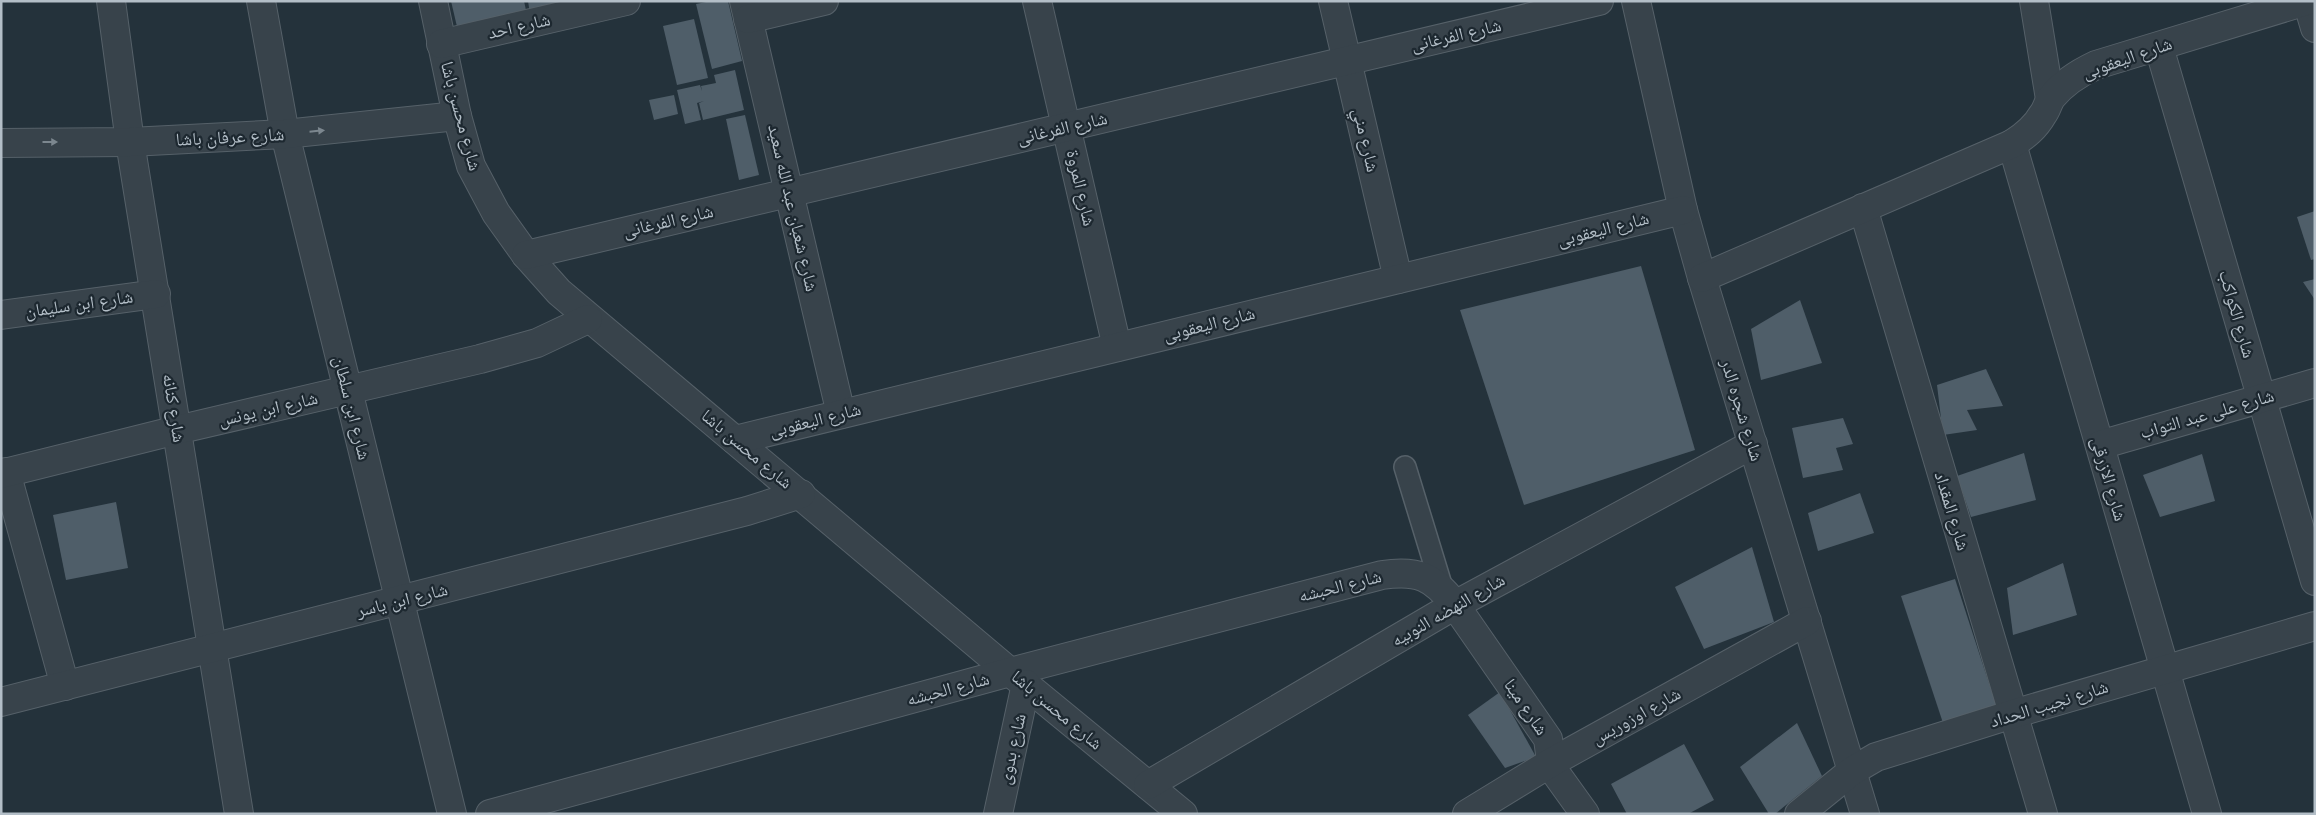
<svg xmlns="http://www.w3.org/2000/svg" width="2316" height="815" font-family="'DM Sans','Noto Naskh Arabic',sans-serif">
	<rect width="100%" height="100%" fill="#24323b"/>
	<g fill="#4f5e69">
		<path d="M451,1H524L527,15L458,31Z"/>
		<path d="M528,1H578L530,14Z"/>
		<path d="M711,1H728L742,61L712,69L696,4Z"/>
		<path d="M694,19L708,78L677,85L663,26Z"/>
		<path d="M735,70L744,110L703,120L699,103L704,101L697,103L701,120L685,124L677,90L700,85L702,91L701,86L716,83L714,75Z"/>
		<path d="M674,95L678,114L654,120L649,100Z"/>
		<path d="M745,115L759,175L739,180L726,119Z"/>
		<path d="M2315,211V259L2311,260L2297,217Z"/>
		<path d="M1641,266L1695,450L1524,505L1460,310Z"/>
		<path d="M2315,279V300L2303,282Z"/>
		<path d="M1800,300L1822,363L1761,380L1751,329Z"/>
		<path d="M1986,369L2003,406L1967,410L1977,430L1943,435L1937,385Z"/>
		<path d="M1843,418L1853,444L1836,448L1843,470L1803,478L1792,428Z"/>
		<path d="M2024,453L2036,500L1971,517L1957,476Z"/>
		<path d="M2202,454L2215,501L2160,517L2143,475Z"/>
		<path d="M1860,493L1874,533L1818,551L1808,513Z"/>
		<path d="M116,502L128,568L66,580L53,515Z"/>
		<path d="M1752,547L1774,622L1704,649L1675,587Z"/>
		<path d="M2063,563L2077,615L2013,635L2007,588Z"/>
		<path d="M1955,579L1996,705L1943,723L1901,596Z"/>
		<path d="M1500,692L1536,757L1505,768L1468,715Z"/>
		<path d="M1797,723L1822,776L1775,814H1769L1740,767Z"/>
		<path d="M1684,744L1714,800L1688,814H1627L1611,784Z"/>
	</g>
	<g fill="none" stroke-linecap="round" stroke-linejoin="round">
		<defs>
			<path id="lane" d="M1405,467L1442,588"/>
			<g id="street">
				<path d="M111,1L130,142L239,814"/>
				<path d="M261,1L285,134L452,814"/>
				<path d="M433,1L457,116L471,166L496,213L526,255L559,292L1010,672L1183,814"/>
				<path d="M744,1L841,414"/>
				<path d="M1037,1L1117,347"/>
				<path d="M1333,1L1398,279"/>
				<path d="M1636,1L1683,210L1702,278L1865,814"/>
				<path d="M2034,1L2050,99"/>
				<path d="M2307,1L2315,28"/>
				<path d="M748,19L824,1"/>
				<path d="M441,44L626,1"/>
				<path d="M2159,47L2315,581"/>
				<path d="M1,143L130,142L285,134L457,116"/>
				<path d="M2012,144L2207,814"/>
				<path d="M1863,208L2043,814"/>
				<path d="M526,255L1599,1"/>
				<path d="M1702,278L2012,144C2025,136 2035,128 2043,114C2047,109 2048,102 2052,97C2064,82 2079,73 2096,65L2306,1"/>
				<path d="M1,315L156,294"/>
				<path d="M735,440L1683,210"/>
				<path d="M2100,445L2315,383"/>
				<path d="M6,472L65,686"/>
				<path d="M1,474L177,430L480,359L537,343L588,319"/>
				<path d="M1,702L747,511L801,494"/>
				<path d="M1148,785L1455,605L1753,444"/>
				<path d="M490,814L1010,672L1382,575C1418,570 1433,576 1455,605L1548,739L1552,768L1585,814"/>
				<path d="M998,814L1026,684"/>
				<path d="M1467,814L1552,762L1807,621"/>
				<path d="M1799,814L1852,771L1876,757L2013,714L2315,626"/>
			</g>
		</defs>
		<use href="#lane" stroke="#566169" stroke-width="24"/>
		<use href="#street" stroke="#566169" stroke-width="30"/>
		<use href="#lane" stroke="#38434b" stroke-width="21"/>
		<use href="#street" stroke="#38434b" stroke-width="28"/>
	</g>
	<defs><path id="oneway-solid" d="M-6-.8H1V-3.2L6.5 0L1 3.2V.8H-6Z" transform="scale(1.25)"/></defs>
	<g fill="#7c878f">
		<use href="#oneway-solid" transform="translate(317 131) rotate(-6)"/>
		<use href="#oneway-solid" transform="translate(50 142)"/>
	</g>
	<g text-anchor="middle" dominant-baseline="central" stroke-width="4.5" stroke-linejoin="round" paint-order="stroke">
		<g font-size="18" fill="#b3bec7" stroke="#1d2830">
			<text transform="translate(519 26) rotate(-13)">شارع احد</text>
			<text transform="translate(1456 35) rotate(-13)">شارع الفرغانى</text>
			<text transform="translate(2127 58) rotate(-19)">شارع اليعقوبى</text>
			<text transform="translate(461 116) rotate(75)">شارع محسن باشا</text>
			<text transform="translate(1062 128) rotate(-13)">شارع الفرغانى</text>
			<text transform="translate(230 137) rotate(-3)">شارع عرفان باشا</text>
			<text transform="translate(1366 140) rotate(77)">شارع مني</text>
			<text transform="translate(1081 188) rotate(77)">شارع المروة</text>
			<text transform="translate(793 208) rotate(77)">شارع شعبان عبد الله سعيد</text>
			<text transform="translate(668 221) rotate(-13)">شارع الفرغانى</text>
			<text transform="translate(1603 229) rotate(-14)">شارع اليعقوبى</text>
			<text transform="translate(79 304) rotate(-8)">شارع ابن سليمان</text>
			<text transform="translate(2237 314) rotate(74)">شارع الكواكب</text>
			<text transform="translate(1209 324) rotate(-14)">شارع اليعقوبى</text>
			<text transform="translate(174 408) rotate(81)">شارع كنانه</text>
			<text transform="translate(352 408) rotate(76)">شارع ابن سلطان</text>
			<text transform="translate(268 409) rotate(-13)">شارع ابن يونس</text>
			<text transform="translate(1742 410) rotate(73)">شارع شجره الدر</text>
			<text transform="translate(2207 414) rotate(-16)">شارع على عبد التواب</text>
			<text transform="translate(815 420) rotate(-14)">شارع اليعقوبى</text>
			<text transform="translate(747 449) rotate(40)">شارع محسن باشا</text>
			<text transform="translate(2109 479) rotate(74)">شارع الازرقى</text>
			<text transform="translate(1952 511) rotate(73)">شارع المقداد</text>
			<text transform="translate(1340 586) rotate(-14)">شارع الحبشه</text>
			<text transform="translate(402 600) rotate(-14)">شارع ابن ياسر</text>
			<text transform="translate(1448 610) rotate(-30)">شارع النهضه النوبيه</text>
			<text transform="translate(948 689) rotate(-15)">شارع الحبشه</text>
			<text transform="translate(2049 704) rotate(-17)">شارع نجيب الحداد</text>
			<text transform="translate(1526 707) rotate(56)">شارع مينا</text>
			<text transform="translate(1057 710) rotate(40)">شارع محسن باشا</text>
			<text transform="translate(1636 716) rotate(-29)">شارع اوزوريس</text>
			<text transform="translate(1012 749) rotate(-77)">شارع بدوى</text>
		</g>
	</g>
	<rect width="2316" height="815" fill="none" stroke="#b3bec7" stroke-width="5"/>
</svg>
